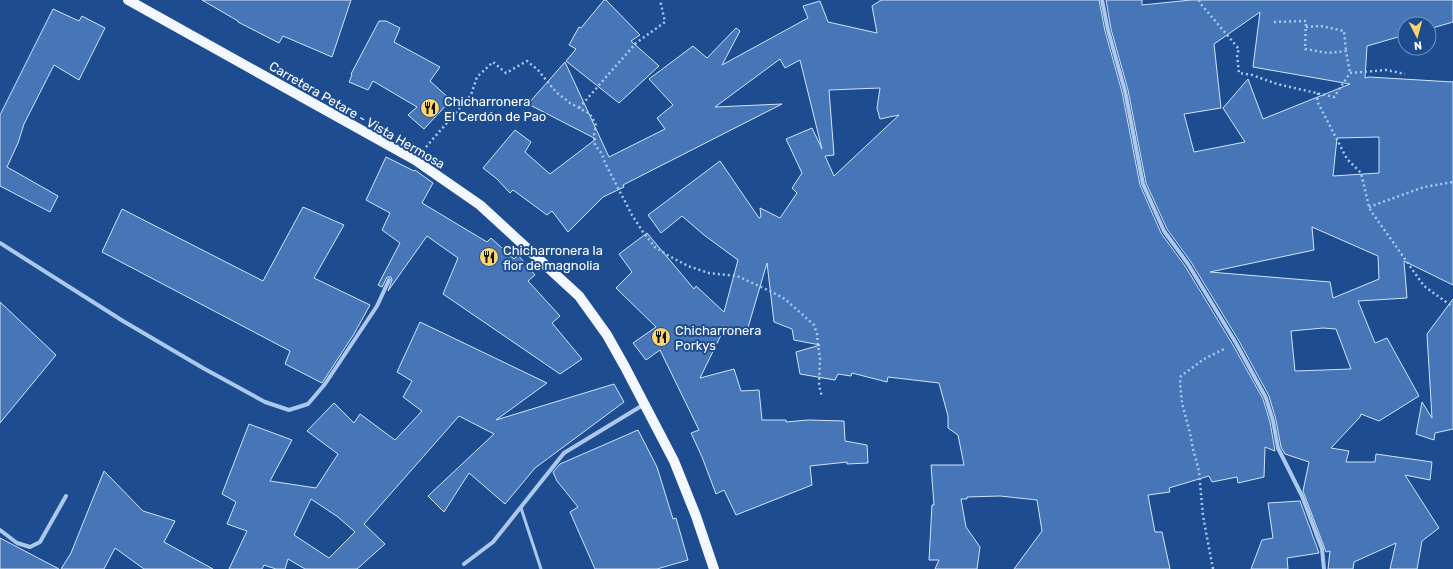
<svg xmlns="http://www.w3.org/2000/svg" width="1453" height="569" font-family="Rubik,sans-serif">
	<rect width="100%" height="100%" fill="#1d4d90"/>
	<g fill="#4676b7" stroke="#d2e3fa" fill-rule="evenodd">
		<path d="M202,0H351L332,57L283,36L279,43L238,22V21Z"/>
		<path d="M604,0H606L640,35L631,41L659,66L619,103L566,61L576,49L569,45L579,27L581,28Z"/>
		<path d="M881,0H1099L1105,31L1122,92L1140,185L1161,233L1185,266L1233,345L1263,399L1270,422L1275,451L1265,447L1264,477L1238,483L1237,477L1212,482L1209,476L1169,488L1170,492L1148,495L1155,532H1162L1170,569H1014L1042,531L1037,500L1000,496L967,497V499H961L966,527L980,547L977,569H935L939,560H929L932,505H934L931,465H964L958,435L948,428V416L939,383L888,377L887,382L852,373L851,376L838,374L835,380L800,374L796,352L820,345L794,340L792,329L774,322L767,263L747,331L722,326L723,331L700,378L734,369L741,391L759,390L762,420H786V422L808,420L844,421L845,441L867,445L868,463L847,464V462L810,466L812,485L736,515L724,490L716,494L702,457L691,433L699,430L660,350L646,360L633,343L656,327L616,288L632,272L619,254L647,233L694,289L696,286L724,312L738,260L704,235L682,216L661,233L648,215L720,161L759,218L761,217L760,208L780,218L797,193L792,188L802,173L786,139L812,128L822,149L800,60L785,68L780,59L715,107L782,104L623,185L624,187L603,197L568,232L552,211L547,215L513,190L510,193L497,179L483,168L515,130L531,142L525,152L550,174L596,139L528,104L565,62L609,157L665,129L657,118L673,105L649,79L693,46L707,58L736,28L740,31L722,65L808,18L803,6L820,1L828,22L877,33L872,6ZM880,88L877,108L880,119L899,115L834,176L825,156L834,155L829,90Z"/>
		<path d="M1106,0H1142V5L1191,0H1453V22L1429,29V24H1405V35L1367,46L1365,78L1369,77L1453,82V285L1404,261L1407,298L1358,301L1375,343L1387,338L1419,396L1379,421L1361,414L1360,417L1331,448L1349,451L1346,462H1375L1376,454L1432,462L1430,480L1405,475L1439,528L1422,541L1417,569H1390L1396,543L1354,562L1353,569H1328L1330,551L1326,552L1303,491L1309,462L1285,454L1281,447L1276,420L1269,396L1239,341L1191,262L1167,229L1146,183L1128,90L1111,29ZM1260,12L1253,67L1350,84L1263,119L1248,79L1223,108L1245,142L1194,152L1184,114L1221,108L1214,44ZM1379,137V173L1333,176L1337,138ZM1312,227L1378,256L1379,279L1333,298L1330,282L1210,272L1314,250ZM1323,328L1336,329L1351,369L1295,371L1291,331Z"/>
		<path d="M53,9L79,21L82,16L105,28L79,80L54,65L24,124L18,143L7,167L58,196L50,212L0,186V115Z"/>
		<path d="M379,21H386L400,28L394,42L440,67L430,81L451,100L424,129L408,115L417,107L373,81L368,90L349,82L352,75L351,74Z"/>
		<path d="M386,157L414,171L415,170L433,183L422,203L487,242L491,238L514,259L518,255L535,275L528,281L560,316L552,323L582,359L560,374L443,294L458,258L427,236L388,291L392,280L391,277H387L382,287L378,285L400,243L382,230L390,213L366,200Z"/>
		<path d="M303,207L344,225L314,278L370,305L354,334L322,383L285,364L290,351L102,252L122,209L263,281Z"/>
		<path d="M1453,299V429L1435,433L1434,440L1416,434L1422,402L1432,418L1427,334Z"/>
		<path d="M0,302L56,355L0,423Z"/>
		<path d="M420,322L547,383L496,420L614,384L624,402L535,468L505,504L469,473L444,512L428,496L494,434L459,416L364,524L385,544L357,569H305L288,559L285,569H276L264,565L262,569H229L247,531L227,524L236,502L222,494L249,424L292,440L270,481L316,488L338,454L307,431L334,403L354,423L360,414L395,440L422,411L403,397L412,381L397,372ZM311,499L338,517L355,532L329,558L294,535Z"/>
		<path d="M638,430L657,467L673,519L676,518L688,560L657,569H595L570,512L578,507L557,481L553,472L560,464Z"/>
		<path d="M104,471L143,511L175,521L164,542L213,569H144L115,548L104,569H61L71,553Z"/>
		<path d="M1300,501L1319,553L1287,558L1288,569H1251L1262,540L1273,538L1268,503Z"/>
		<path d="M0,538L59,569H0Z"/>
	</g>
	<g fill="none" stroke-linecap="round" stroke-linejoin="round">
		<g stroke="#acc8ed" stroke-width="2.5" stroke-dasharray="2 3" stroke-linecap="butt">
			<path d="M1199,0L1200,3L1239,49L1237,55L1239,73L1252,75L1277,84L1334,97L1350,73L1386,70L1405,74"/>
			<path d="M1274,22L1306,21L1305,49L1328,53L1346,51L1350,73"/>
			<path d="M1306,27L1321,26L1344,31L1346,51"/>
			<path d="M1318,93L1317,101L1347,159L1361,173L1369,207L1371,211L1424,286L1453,307"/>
			<path d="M579,108L636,43L665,22L660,0"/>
			<path d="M426,147L471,95L477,77L493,62L506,73L527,61L538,70L556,92L570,103L590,114L596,125L594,135L595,145L602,154L605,163L632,215L643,232L655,247L669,256L688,266L709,273L737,276L772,292L785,299L814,325L817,334L818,346L820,358L819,385L822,397"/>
			<path d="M1369,207L1424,187L1453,182"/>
			<path d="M1213,569L1203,516L1199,471L1193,449L1190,433L1182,403L1180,383L1181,376L1204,359L1224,349"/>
		</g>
		<path stroke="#acc8ed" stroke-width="3" d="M521,508L541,569"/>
		<g stroke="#acc8ed" stroke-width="4">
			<path d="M1102,0L1108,30L1125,91L1143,184L1164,231L1188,264L1236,343L1266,398L1273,421L1278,448L1302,496L1322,549L1324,569"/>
			<path d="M0,243L123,321L203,368L265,402L289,410L308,404L325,384L377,306L389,280"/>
			<path d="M0,530L17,543L30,547L40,542L66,496"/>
			<path d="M464,564L493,542L564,453L643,405"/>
		</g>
		<path stroke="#f3f7ff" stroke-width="10" d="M128,0L415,160L480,205L579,296L607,335L625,367L674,461L696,516L714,569"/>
	</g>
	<defs>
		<symbol id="restaurant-disc" viewBox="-11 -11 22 22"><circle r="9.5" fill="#fdd66b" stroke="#1d4d90"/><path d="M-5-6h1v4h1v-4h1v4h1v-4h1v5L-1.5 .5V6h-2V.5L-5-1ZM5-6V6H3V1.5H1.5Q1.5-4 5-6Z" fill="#111"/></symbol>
	</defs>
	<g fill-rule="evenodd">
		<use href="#restaurant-disc" x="419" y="97" width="22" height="22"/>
		<use href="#restaurant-disc" x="478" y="246" width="22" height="22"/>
		<use href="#restaurant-disc" x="650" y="326" width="22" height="22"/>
	</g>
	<g text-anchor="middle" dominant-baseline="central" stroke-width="4" stroke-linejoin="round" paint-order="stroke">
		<g font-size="13" fill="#fff" stroke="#1d4d90" text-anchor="start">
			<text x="444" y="101">Chicharronera<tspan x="444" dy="15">El Cerdón de Pao</tspan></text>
			<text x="503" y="250">Chicharronera la<tspan x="503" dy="15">flor de magnolia</tspan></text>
			<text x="675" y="330">Chicharronera<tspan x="675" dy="15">Porkys</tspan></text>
		</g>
		<g font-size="13" fill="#fff" stroke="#1d4d90">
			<text transform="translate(357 115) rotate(30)">Carretera Petare - Vista Hermosa</text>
		</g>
	</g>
	<g transform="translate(1417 36) rotate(174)"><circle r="19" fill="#1d4d90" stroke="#7794bc"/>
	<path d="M0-3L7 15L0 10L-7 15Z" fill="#fdd66b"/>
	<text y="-6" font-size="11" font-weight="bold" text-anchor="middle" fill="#ffffff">N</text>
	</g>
</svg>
